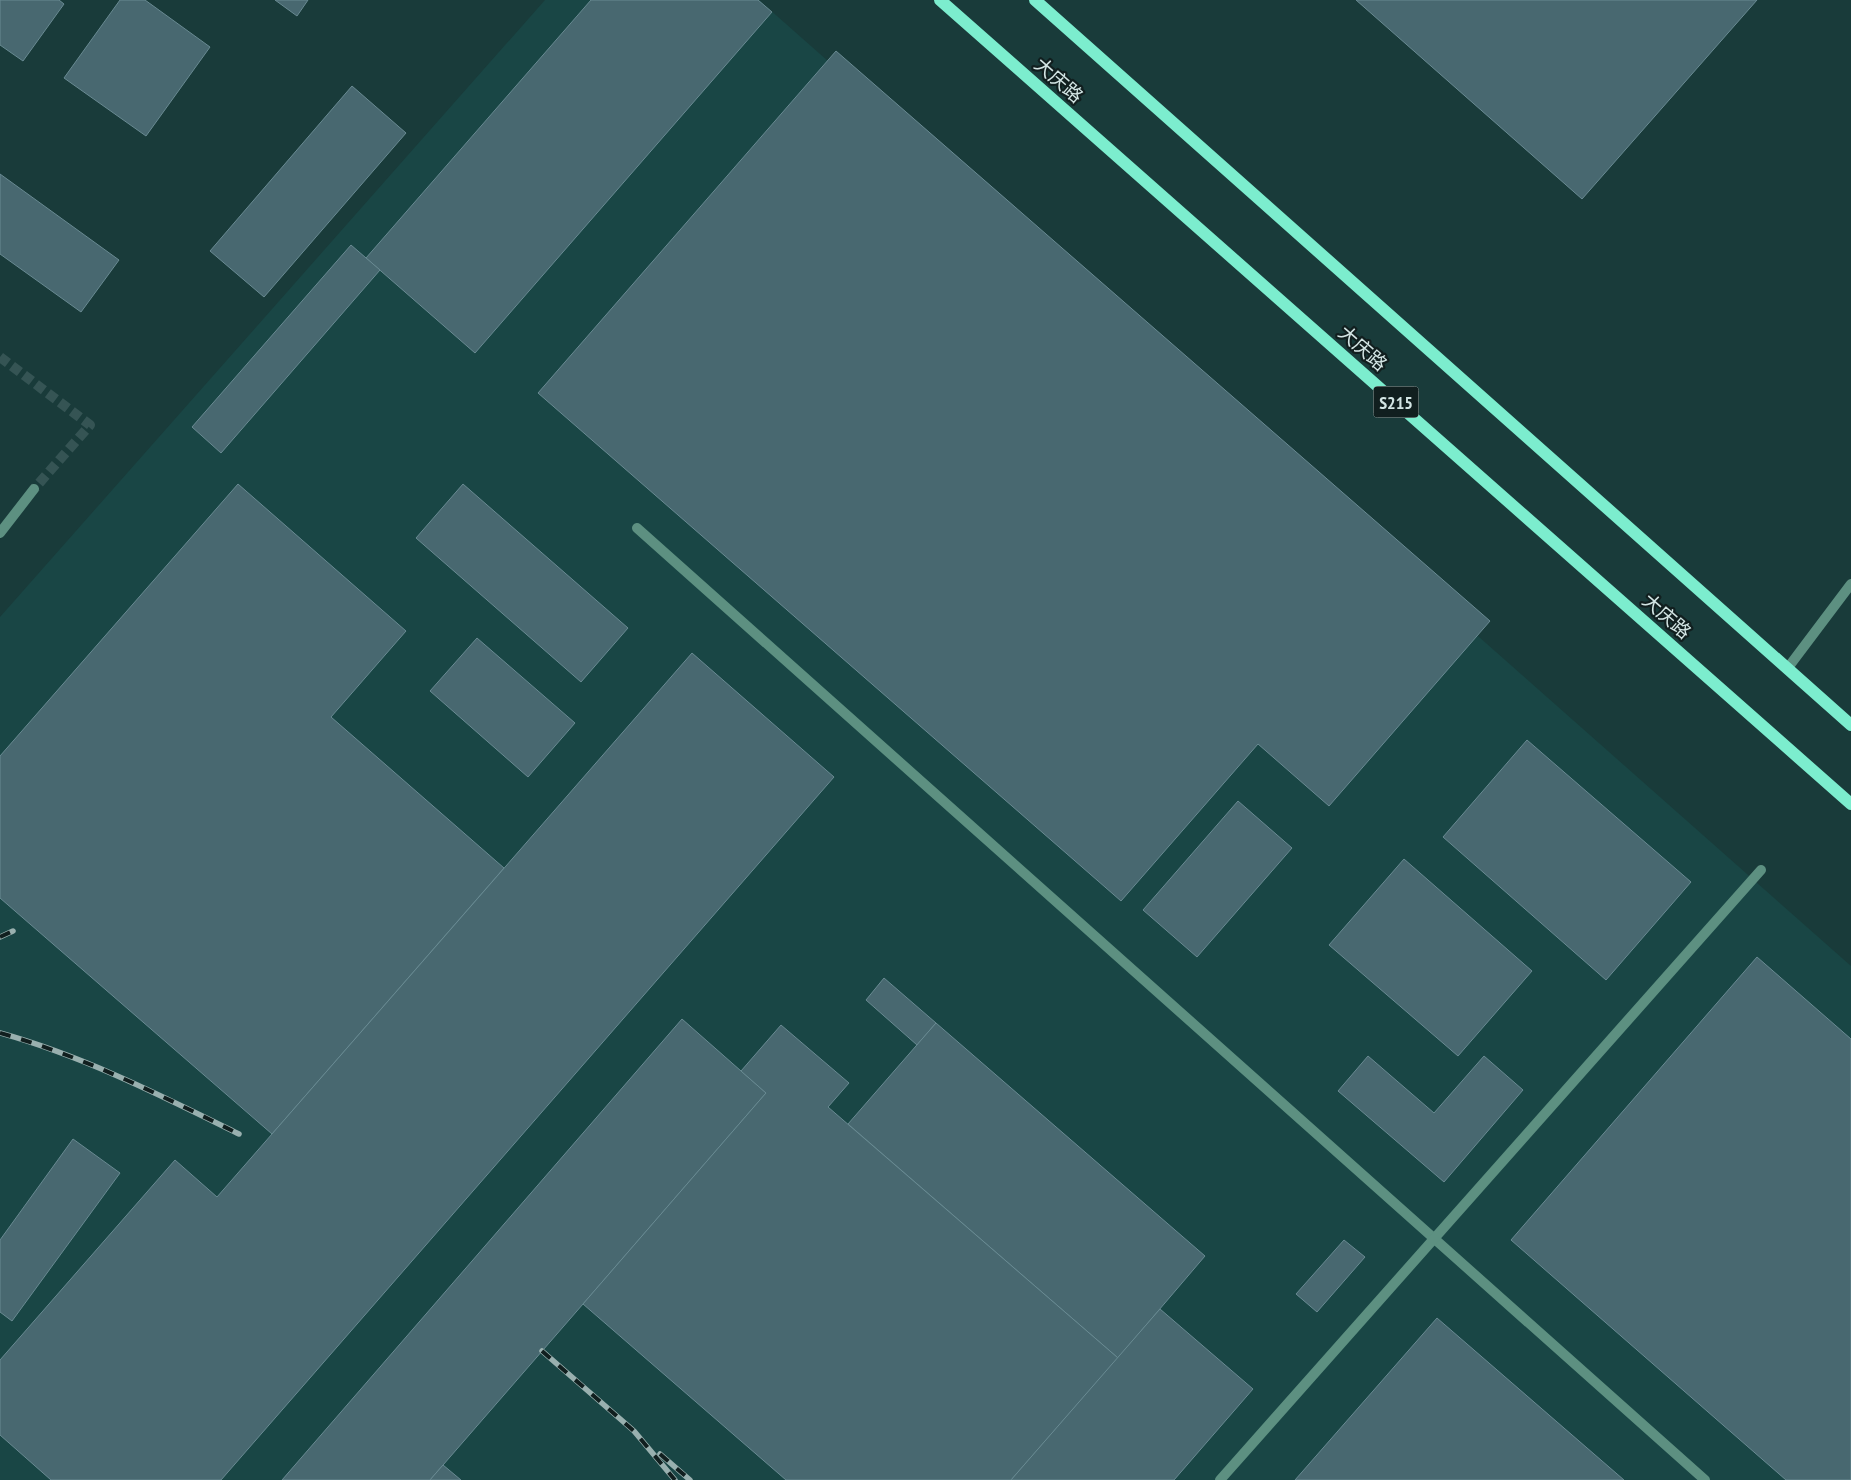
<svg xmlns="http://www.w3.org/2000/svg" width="1851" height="1480" font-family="'PT Sans Narrow','Noto Sans SC',sans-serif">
	<rect width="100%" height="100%" fill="#193b3a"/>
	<path fill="#194645" d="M545,0H759L1851,966V1480H0V617Z"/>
	<g fill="#486870" stroke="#698a92">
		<path d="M0,0H59L64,4L23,61L0,45Z"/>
		<path d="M120,0H145L210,47L146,136L64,78Z"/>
		<path d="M275,0H308L297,16Z"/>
		<path d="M591,0H758L772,12L475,353L366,258Z"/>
		<path d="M1356,0H1757L1582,199Z"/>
		<path d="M836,51L1490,621L1329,806L1258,744L1121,901L538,393Z"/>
		<path d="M352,86L406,133L264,297L210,251Z"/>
		<path d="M0,174L119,260L81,312L0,254Z"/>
		<path d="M351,245L380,270L221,453L192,427Z"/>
		<path d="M238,484L406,631L331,717L504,868L272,1134L0,898V756Z"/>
		<path d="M463,484L628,628L581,682L416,538Z"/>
		<path d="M477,638L575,723L528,777L430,691Z"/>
		<path d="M692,653L834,777L221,1480H51L0,1435V1360L175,1160L217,1197Z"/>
		<path d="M1527,740L1691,882L1606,980L1443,837Z"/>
		<path d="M1238,801L1292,848L1197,957L1143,910Z"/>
		<path d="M1404,859L1532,971L1458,1056L1329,945Z"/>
		<path d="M1757,957L1851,1039V1480H1786L1511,1240Z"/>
		<path d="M884,978L936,1023L917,1045L866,1000Z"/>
		<path d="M682,1019L766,1093L583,1304L430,1480H282Z"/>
		<path d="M936,1023L1205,1256L1118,1358L848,1124Z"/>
		<path d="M781,1025L849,1083L828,1107L1118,1358L1011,1480H786L583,1304L766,1093L741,1071Z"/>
		<path d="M1368,1056L1434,1113L1484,1056L1523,1090L1444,1182L1338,1091Z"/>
		<path d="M73,1139L120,1173L12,1321L0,1312V1240Z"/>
		<path d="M1344,1240L1365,1257L1317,1312L1296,1294Z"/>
		<path d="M1160,1309L1253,1389L1174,1480H1011Z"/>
		<path d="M1437,1318L1624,1480H1295Z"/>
		<path d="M443,1465L461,1480H430Z"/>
	</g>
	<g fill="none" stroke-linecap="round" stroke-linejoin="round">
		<path stroke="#355454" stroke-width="10" stroke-dasharray="10 5" stroke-linecap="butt" d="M0,357L90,425L34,489"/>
		<g stroke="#5d9081" stroke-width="10">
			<path d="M637,528L1705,1480"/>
			<path d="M0,533L34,489"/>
			<path d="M1220,1480L1761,870"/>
		</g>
		<path stroke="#5d9081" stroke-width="10" d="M1787,669L1851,584"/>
		<g stroke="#7cedce" stroke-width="12">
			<path d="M940,0L1851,804"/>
			<path d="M1035,0L1851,725"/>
		</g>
		<defs>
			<g id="rail">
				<path d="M0,937L13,931"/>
				<path d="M0,1033C83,1056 162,1096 239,1134"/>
				<path d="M542,1351L634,1431L675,1480"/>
				<path d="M660,1454L690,1480"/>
			</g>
		</defs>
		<use href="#rail" stroke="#99b0af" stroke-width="5.5"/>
		<use href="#rail" stroke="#111f1f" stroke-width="4" stroke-dasharray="11" stroke-linecap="butt"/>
	</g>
	<g text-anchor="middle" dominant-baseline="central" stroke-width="4.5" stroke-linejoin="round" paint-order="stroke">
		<rect fill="#111f1f" stroke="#99aaa9" stroke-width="1" x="1373.5" y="386.5" width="45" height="31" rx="4"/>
		<g font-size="18" font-weight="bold" fill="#d3e5e4">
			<text x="1396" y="402">S215</text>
		</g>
		<g font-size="19" fill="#d3e5e4" stroke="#111f1f">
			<text transform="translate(1059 80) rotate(41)">大庆路</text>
			<text transform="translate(1363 348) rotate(41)">大庆路</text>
			<text transform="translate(1667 616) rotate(41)">大庆路</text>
		</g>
	</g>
</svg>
